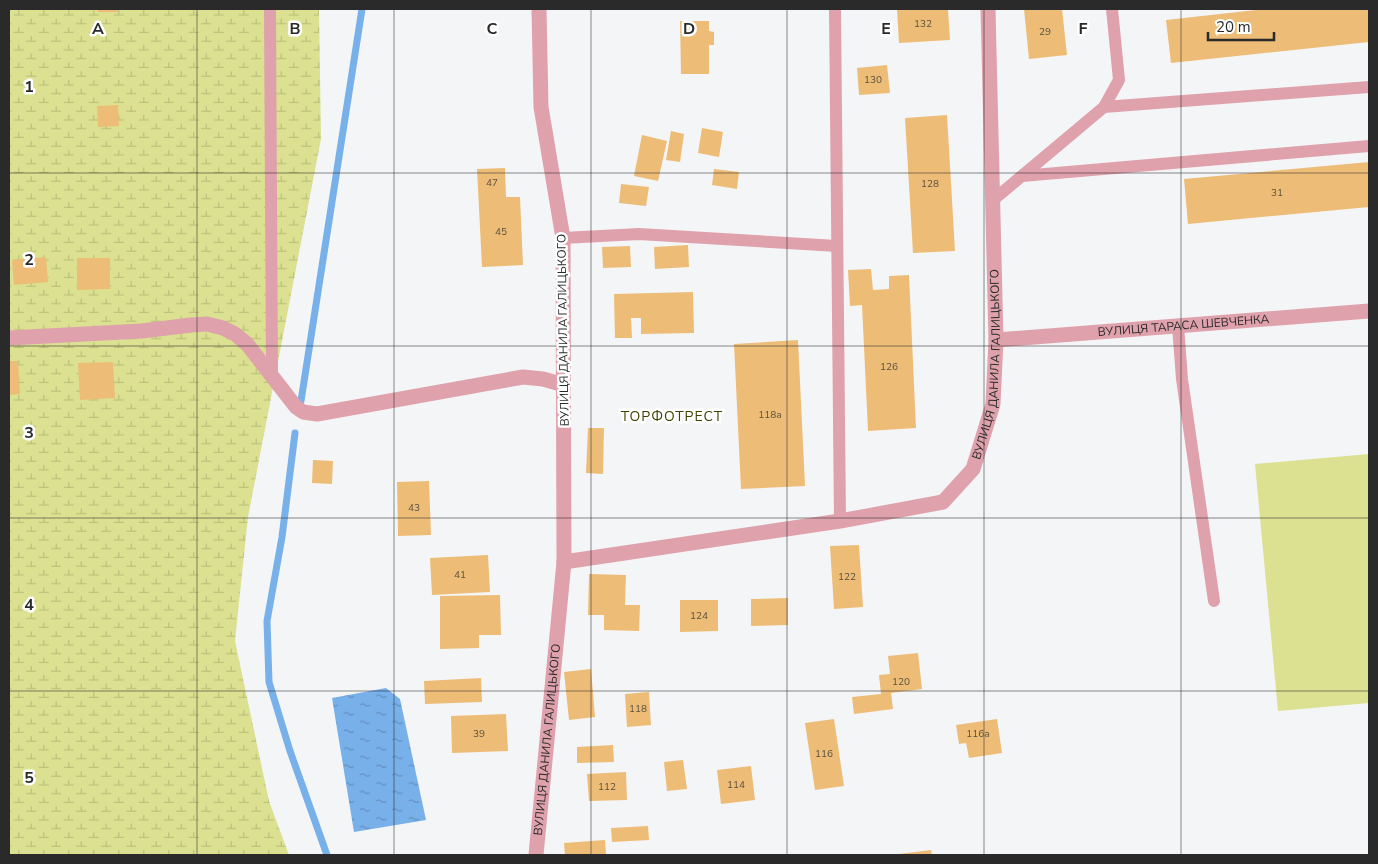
<svg xmlns="http://www.w3.org/2000/svg" width="1378" height="864" font-family="'Nunito Sans',sans-serif">
	<defs>
		<pattern id="wetland-marsh" width="20" height="14" patternUnits="userSpaceOnUse" patternTransform="scale(1.25)"><rect width="20" height="14" fill="#dbe190"/><path d="M1 5h8M5 5V1M11 12h8M15 12V8" fill="none" stroke="#bcc17c"/></pattern>
		<pattern id="water-ripples" width="26" height="14" patternUnits="userSpaceOnUse" patternTransform="scale(1.25)"><rect width="26" height="14" fill="#78b0ea"/><path d="M2 4q2-2 4 0t4 0M15 11q2-2 4 0t4 0" fill="none" stroke="#638fbe"/></pattern>
	</defs>
	<rect width="100%" height="100%" fill="#f4f5f7"/>
	<path fill="url(#wetland-marsh)" d="M9,9H319L321,139L248,517L235,641L269,801L289,855H9Z"/>
	<path fill="#dbe190" d="M1369,454V703L1278,711L1255,464Z"/>
	<path fill="url(#water-ripples)" d="M386,688L400,699L426,820L354,832L332,698Z"/>
	<g fill="none" stroke-linecap="round" stroke-linejoin="round">
		<g stroke="#78b0ea" stroke-width="7">
			<path d="M301,401L362,9"/>
			<path d="M295,433L282,537L267,621L269,682L290,751L327,855"/>
		</g>
	</g>
	<g fill="#edbd77">
		<rect x="98" y="9" width="20" height="3"/>
		<path d="M897,9H948L950,40L899,43Z"/>
		<path d="M1024,9H1062L1067,55L1029,59Z"/>
		<path d="M1265,9H1369V42L1171,63L1166,20Z"/>
		<path d="M680,21H709V31L714,32V45H709V74H681Z"/>
		<path d="M887,65L890,93L859,95L857,68Z"/>
		<path d="M118,105L119,126L98,127L97,106Z"/>
		<path d="M947,115L955,251L913,253L905,118Z"/>
		<path d="M702,128L723,132L719,157L698,153Z"/>
		<path d="M671,131L684,134L680,162L666,160Z"/>
		<path d="M642,135L667,141L658,181L634,176Z"/>
		<path d="M1369,162V207L1188,224L1184,179Z"/>
		<path d="M505,168L506,197H520L523,265L482,267L477,169Z"/>
		<path d="M714,169L739,172L737,189L712,185Z"/>
		<path d="M621,184L649,187L646,206L619,203Z"/>
		<path d="M688,245L689,267L655,269L654,247Z"/>
		<path d="M630,246L631,267L603,268L602,247Z"/>
		<path d="M46,257L48,282L14,285L12,260Z"/>
		<path d="M77,258H110V289L77,290Z"/>
		<path d="M871,269L873,290L889,289V276L909,275L916,428L868,431L862,305L850,306L848,270Z"/>
		<path d="M693,292L694,333L641,334V318H631L632,338H615L614,294Z"/>
		<path d="M798,340L805,486L741,489L734,344Z"/>
		<path d="M9,361H18L20,394L9,395Z"/>
		<path d="M113,362L115,398L80,400L78,363Z"/>
		<path d="M588,428H604L603,474L586,473Z"/>
		<path d="M313,460L333,461L332,484L312,483Z"/>
		<path d="M429,481L431,535L398,536L397,482Z"/>
		<path d="M859,545L863,607L834,609L830,546Z"/>
		<path d="M488,555L490,592L432,595L430,558Z"/>
		<path d="M589,574L626,575L625,605H640L639,631L604,630V615H588Z"/>
		<path d="M500,595L501,635H479V648L440,649V596Z"/>
		<path d="M788,598V625L751,626V599Z"/>
		<path d="M680,600H718V631L680,632Z"/>
		<path d="M918,653L922,689L891,693L893,709L854,714L852,697L881,694L879,675L890,674L888,656Z"/>
		<path d="M591,669L595,717L569,720L564,672Z"/>
		<path d="M481,678L482,702L425,704L424,681Z"/>
		<path d="M649,692L651,725L627,727L625,694Z"/>
		<path d="M506,714L508,751L452,753L451,716Z"/>
		<path d="M834,719L844,786L815,790L805,723Z"/>
		<path d="M997,719L1002,753L969,758L966,743L959,744L956,725Z"/>
		<path d="M613,745L614,762L577,763V747Z"/>
		<path d="M683,760L687,789L667,791L664,762Z"/>
		<path d="M751,766L755,800L721,804L717,770Z"/>
		<path d="M626,772L627,800L589,801L587,774Z"/>
		<path d="M648,826L649,840L612,842L611,828Z"/>
		<path d="M605,840L606,855H565L564,843Z"/>
		<path d="M931,850L932,855H899V854Z"/>
	</g>
	<g fill="none" stroke-linecap="round" stroke-linejoin="round">
		<g stroke="#dfa2ac" stroke-width="12">
			<path d="M270,9L272,378"/>
			<path d="M835,9L840,521"/>
			<path d="M1104,107L1369,87"/>
			<path d="M1022,176L1369,146"/>
			<path d="M992,201L1104,107L1119,80L1112,9"/>
			<path d="M563,238L639,234L837,246"/>
			<path d="M1178,326L1182,379L1214,601"/>
		</g>
		<g stroke="#dfa2ac" stroke-width="15">
			<path d="M9,338L142,331L191,325L207,324L223,328L235,334L247,344L296,407L303,412L317,414L523,377L543,379L564,385"/>
			<path id="s1" d="M996,340L1369,311"/>
			<path id="s2" d="M564,562L840,521L943,502L973,469L993,404L996,340L988,9"/>
			<path id="s3" d="M536,855L564,562L563,238L541,107L539,9"/>
		</g>
	</g>
	<path fill="none" stroke="#2a2a2b" stroke-width="1" stroke-opacity="0.55" d="M197,9V855M394,9V855M591,9V855M787,9V855M984,9V855M1181,9V855M9,173H1369M9,346H1369M9,518H1369M9,691H1369"/>
	<g text-anchor="middle" dominant-baseline="central" stroke-width="5" stroke-linejoin="round" paint-order="stroke">
		<g font-size="10" fill="#5b4f3e">
			<text x="923" y="24">132</text>
			<text x="1045" y="32">29</text>
			<text x="873" y="80">130</text>
			<text x="492" y="183">47</text>
			<text x="930" y="184">128</text>
			<text x="1277" y="193">31</text>
			<text x="501" y="232">45</text>
			<text x="889" y="367">126</text>
			<text x="770" y="415">118а</text>
			<text x="414" y="508">43</text>
			<text x="460" y="575">41</text>
			<text x="847" y="577">122</text>
			<text x="699" y="616">124</text>
			<text x="901" y="682">120</text>
			<text x="638" y="709">118</text>
			<text x="479" y="734">39</text>
			<text x="978" y="734">116а</text>
			<text x="824" y="754">116</text>
			<text x="736" y="785">114</text>
			<text x="607" y="787">112</text>
		</g>
		<g font-size="12" fill="#2a2a2b" stroke="#fff">
			<text stroke="none"><textPath href="#s1" startOffset="188">ВУЛИЦЯ ТАРАСА ШЕВЧЕНКА</textPath></text>
			<text transform="translate(563 330) rotate(-91)">ВУЛИЦЯ ДАНИЛА ГАЛИЦЬКОГО</text>
			<text stroke="none"><textPath href="#s2" startOffset="535">ВУЛИЦЯ ДАНИЛА ГАЛИЦЬКОГО</textPath></text>
			<text stroke="none"><textPath href="#s3" startOffset="116">ВУЛИЦЯ ДАНИЛА ГАЛИЦЬКОГО</textPath></text>
		</g>
		<g font-size="14" letter-spacing="1" fill="#3f4201" stroke="#fff">
			<text x="672" y="416">ТОРФОТРЕСТ</text>
		</g>
	</g>
	<g font-size="16" text-anchor="middle" font-weight="bold" fill="#2a2a2b" stroke="#fff" stroke-width="5" stroke-linejoin="round" paint-order="stroke">
		<text x="98" y="34">A</text>
		<text x="295" y="34">B</text>
		<text x="492" y="34">C</text>
		<text x="689" y="34">D</text>
		<text x="886" y="34">E</text>
		<text x="1083" y="34">F</text>
		<text x="29" y="92">1</text>
		<text x="29" y="265">2</text>
		<text x="29" y="438">3</text>
		<text x="29" y="610">4</text>
		<text x="29" y="783">5</text>
	</g>
	<rect width="1378" height="864" fill="none" stroke="#2a2a2b" stroke-width="20"/>
	<path d="M1208 32v8h66v-8" fill="none" stroke="#2a2a2b" stroke-width="2.5"/>
	<text x="1216" y="32" font-size="15" fill="#2a2a2b" stroke="#ffffff" stroke-width="4" paint-order="stroke">20 m</text>
</svg>
